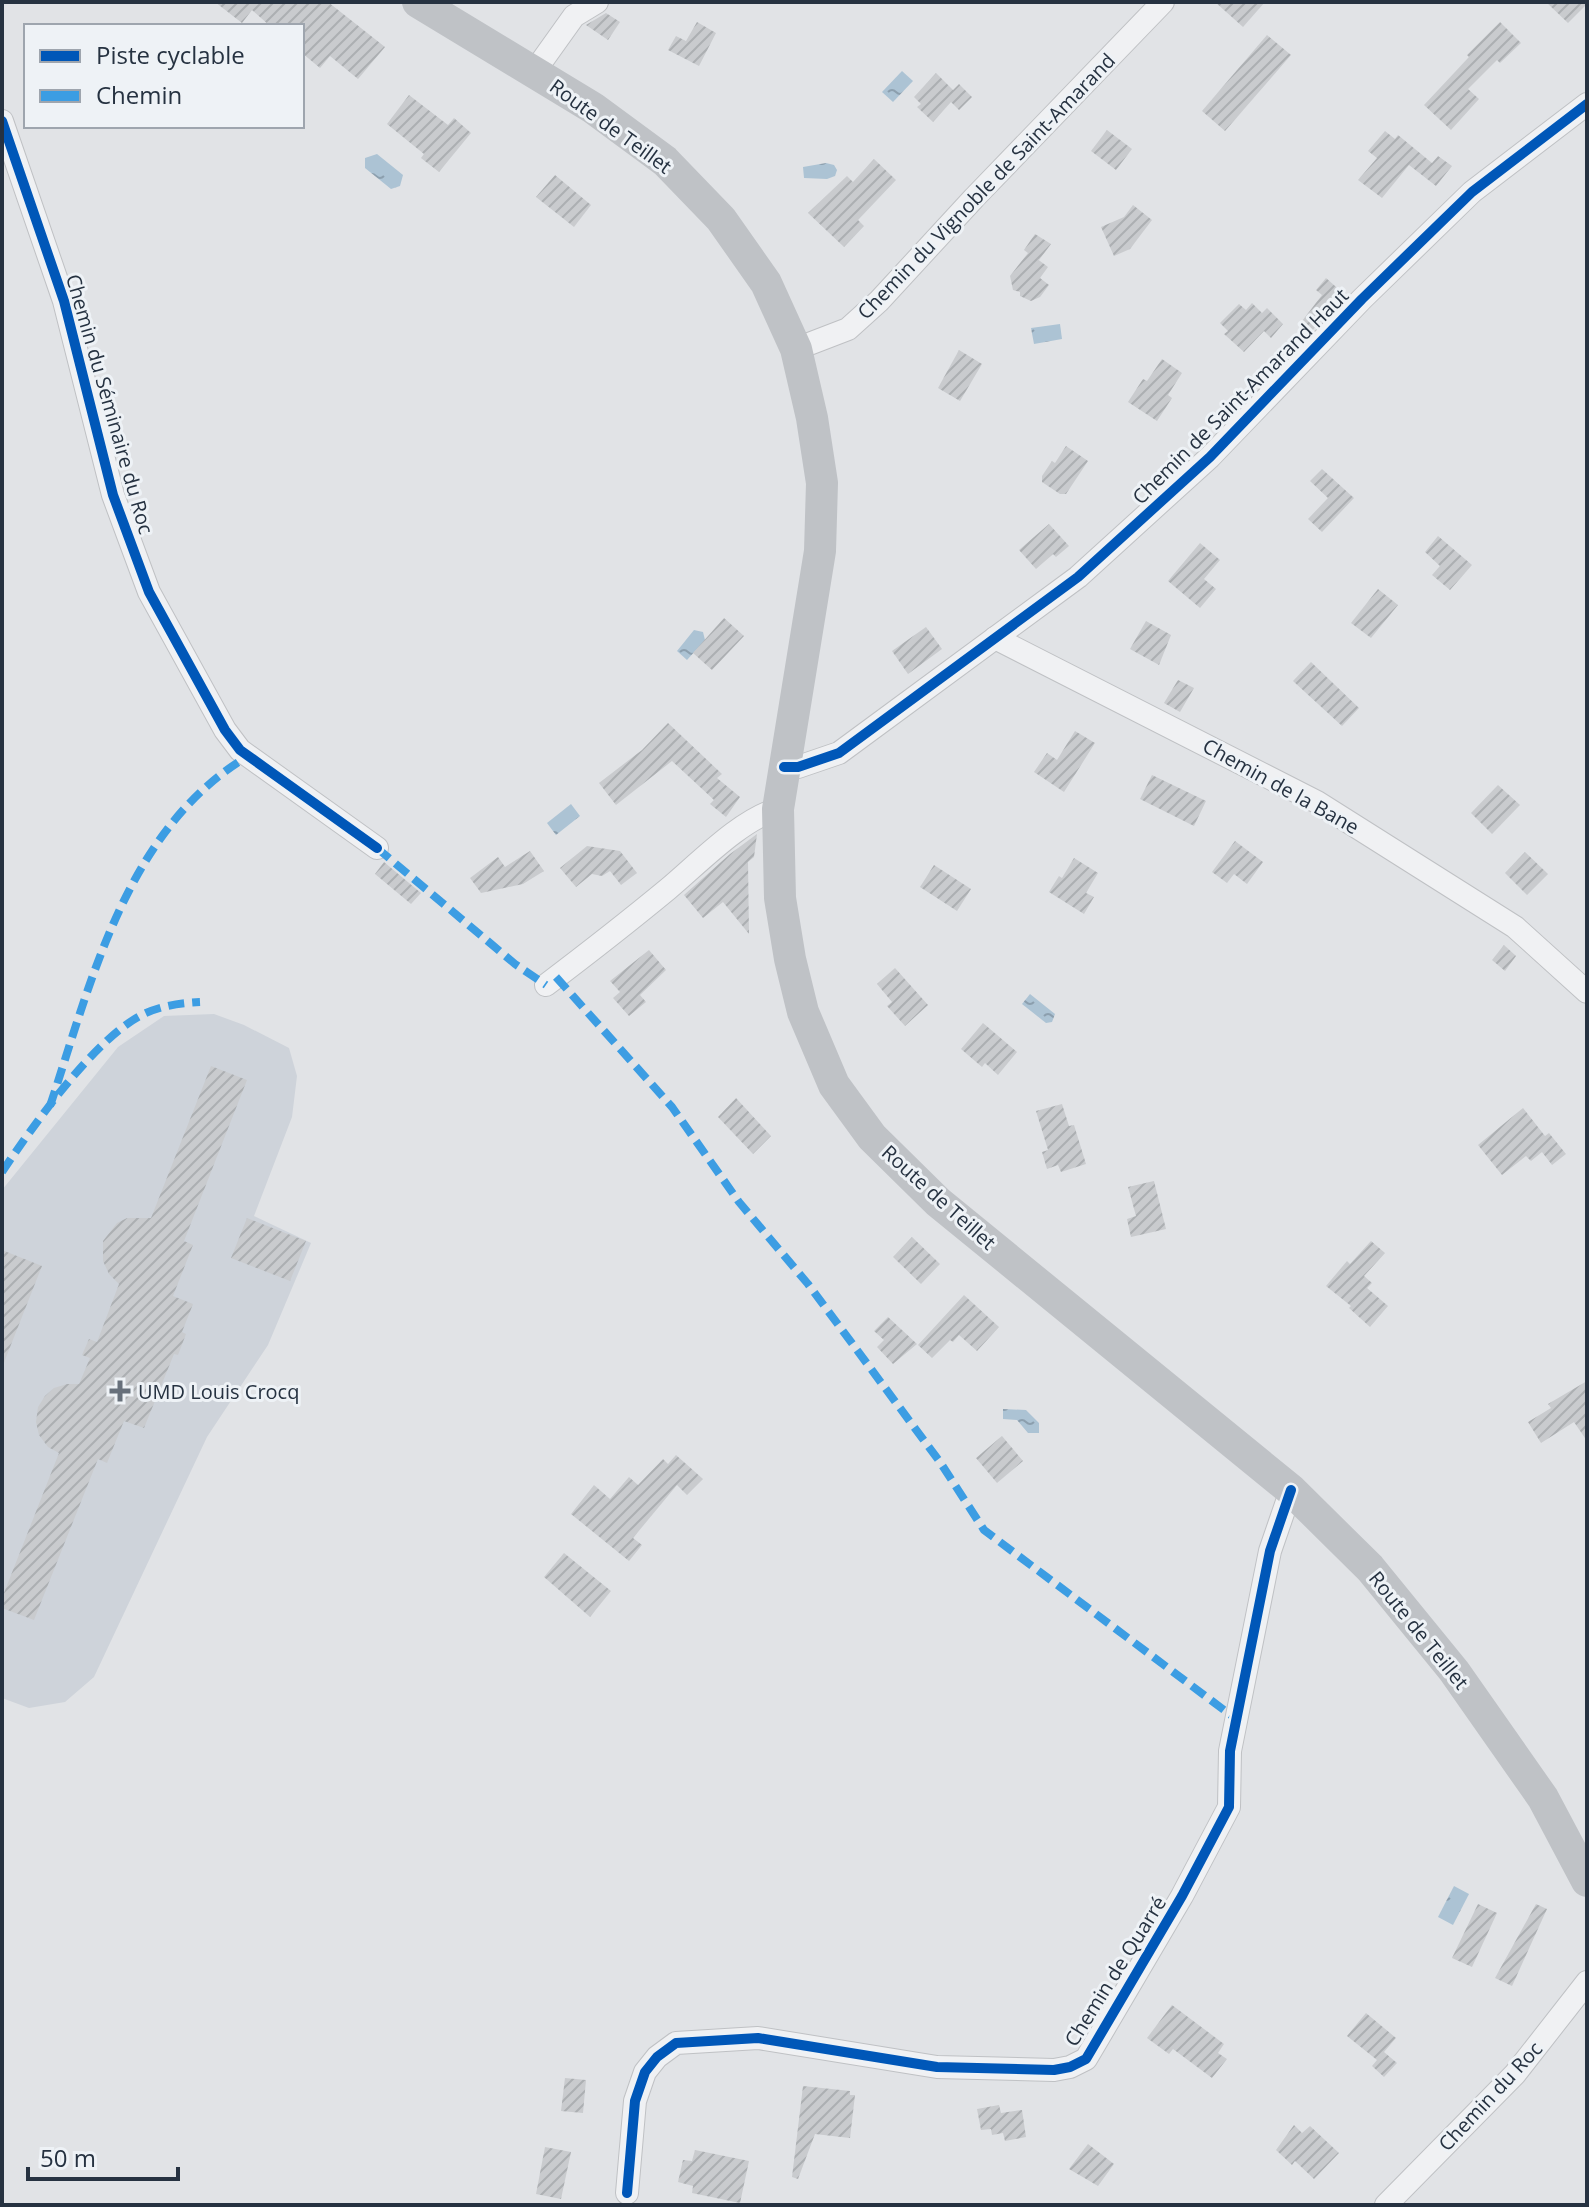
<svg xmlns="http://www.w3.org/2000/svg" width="1589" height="2207" font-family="'Open Sans',sans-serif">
	<defs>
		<pattern id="water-ripples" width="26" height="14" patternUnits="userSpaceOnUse" patternTransform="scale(2)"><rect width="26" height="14" fill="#acc3d4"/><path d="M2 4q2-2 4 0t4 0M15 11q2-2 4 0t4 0" fill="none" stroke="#8c9fae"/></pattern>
		<pattern id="building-hatch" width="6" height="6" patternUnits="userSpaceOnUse" patternTransform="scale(2)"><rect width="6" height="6" fill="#c9cbce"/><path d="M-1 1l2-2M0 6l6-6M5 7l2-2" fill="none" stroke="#acafb2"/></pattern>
	</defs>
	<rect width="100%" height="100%" fill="#e1e3e6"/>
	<path fill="#ced3da" d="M214,1014L244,1025L289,1048L297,1076L292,1117L254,1216L311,1243L268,1345L207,1437L94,1677L65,1702L29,1708L2,1698V1190L118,1047L164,1016Z"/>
	<g fill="url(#water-ripples)">
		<path d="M902,71L913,81L893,102L882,92Z"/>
		<path d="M377,154L403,175L400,186L391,189L365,168V158Z"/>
		<path d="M826,163L834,165L837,170L835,176L827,179L804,178L803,167Z"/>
		<path d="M1060,324L1062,339L1034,344L1031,328Z"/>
		<path d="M694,630L703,632L705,640L687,660L677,651Z"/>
		<path d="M571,804L580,816L556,835L547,823Z"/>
		<path d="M1030,994L1055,1014L1052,1022L1046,1023L1022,1004Z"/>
		<path d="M1003,1409L1026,1410L1039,1423V1433H1028L1017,1420L1003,1419Z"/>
		<path d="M1454,1886L1469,1894L1453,1925L1438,1917Z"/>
	</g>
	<g fill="url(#building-hatch)">
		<path d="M215,2H328L385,47L358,79L330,56L320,68L302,53V26H270L252,10L242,23Z"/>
		<path d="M1215,2H1265L1243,27Z"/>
		<path d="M1546,2H1587V4L1568,23Z"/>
		<path d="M606,13L620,22L608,40L586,25Z"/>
		<path d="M697,22L716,33L699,66L668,50L676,36L686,41Z"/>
		<path d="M1500,22L1521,43L1500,63L1497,60L1468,89L1479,99L1451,130L1424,105L1469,57L1467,55Z"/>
		<path d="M1267,35L1291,55L1225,131L1202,111Z"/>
		<path d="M936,73L953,90L959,84L972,97L959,110L951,102L933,122L917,107L921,104L914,97Z"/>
		<path d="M409,95L448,125L454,118L471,133L439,172L421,158L424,154L387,124Z"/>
		<path d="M1107,130L1132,149L1116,170L1091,151Z"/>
		<path d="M1385,131L1395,139L1398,135L1432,163L1438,156L1452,166L1436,186L1409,165L1382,198L1358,180L1377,158L1368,151Z"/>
		<path d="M874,159L896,180L858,220L864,226L844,247L808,213L847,176L853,182Z"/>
		<path d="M555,175L591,205L574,227L536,197Z"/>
		<path d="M1133,205L1152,220L1130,249L1114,256L1101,227L1124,217Z"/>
		<path d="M1035,234L1051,244L1039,260L1036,258L1048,267L1040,278L1049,285L1040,297L1031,301L1020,296V292L1013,290L1010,276L1028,253L1024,250Z"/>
		<path d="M1326,278L1344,294L1310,333L1299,325L1322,295L1316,290Z"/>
		<path d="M1252,303L1262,313L1267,308L1283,324L1271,338L1264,331L1244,352L1224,334L1228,331L1220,323L1239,304L1246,310Z"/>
		<path d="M959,350L982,364L960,401L938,388Z"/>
		<path d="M1162,359L1182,373L1168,395L1172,398L1157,421L1128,402L1143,379L1147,381Z"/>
		<path d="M1066,446L1088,461L1066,494H1060L1042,482V476L1052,461L1055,463Z"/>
		<path d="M1322,469L1354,498L1322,532L1308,519L1328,498L1310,481Z"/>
		<path d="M1049,524L1069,546L1056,557L1053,554L1036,569L1019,550Z"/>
		<path d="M1438,536L1472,565L1450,590L1432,575L1440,566L1425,552Z"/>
		<path d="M1200,543L1220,560L1204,579L1216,589L1200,608L1168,581Z"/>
		<path d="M1378,589L1398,605L1371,638L1351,623Z"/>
		<path d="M724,618L744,636L712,670L693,653Z"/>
		<path d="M1146,621L1171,635L1159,665L1130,649Z"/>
		<path d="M926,627L942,649L908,674L892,651Z"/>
		<path d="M1311,662L1359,708L1342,726L1293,681Z"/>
		<path d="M1178,680L1194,688L1180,712L1164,703Z"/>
		<path d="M668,723L722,774L717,778L740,797L726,817L710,804L714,800L672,761L616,805L599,783L642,750Z"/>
		<path d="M1075,731L1095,743L1064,792L1034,772L1047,753L1057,760Z"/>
		<path d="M1152,775L1206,801L1194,826L1140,799Z"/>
		<path d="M1498,785L1520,805L1492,834L1471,813Z"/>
		<path d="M757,834L754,857L748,862L749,934L723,902L703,918L684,895L730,854Z"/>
		<path d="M1235,841L1263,862L1247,884L1234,874L1227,883L1212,872Z"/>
		<path d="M587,846L620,851L637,873L621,885L610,871L602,876L592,874L576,887L560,868Z"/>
		<path d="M530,851L544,871L523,884L481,893L470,878L498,857L505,867Z"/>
		<path d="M1525,852L1548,874L1527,895L1505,873Z"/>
		<path d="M1074,858L1098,873L1086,893L1094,897L1084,914L1049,892L1059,876L1062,878Z"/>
		<path d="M384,862L421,893L411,904L375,874Z"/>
		<path d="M934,865L971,889L957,911L920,887Z"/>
		<path d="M1504,945L1516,956L1505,971L1492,960Z"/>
		<path d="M649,950L666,970L640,995L646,1002L629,1016L613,998L620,992L610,981Z"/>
		<path d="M895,968L928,1005L905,1026L887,1006L892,1002L877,984Z"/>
		<path d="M983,1023L1017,1052L998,1075L985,1063L982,1067L961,1049Z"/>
		<path d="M211,1066L247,1080L184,1241L193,1245L173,1296L193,1304L182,1332L186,1334L178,1355L174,1354L144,1428L124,1421L107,1463L98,1459L34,1620L2,1608V1598L59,1453L48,1447L39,1435L36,1422L38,1407L45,1396L54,1388L67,1384H79L90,1358L82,1355L89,1339L97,1342L119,1284L109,1274L103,1261V1241L117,1223L127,1218H151Z"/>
		<path d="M736,1098L771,1136L753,1154L718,1117Z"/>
		<path d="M1062,1104L1069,1126L1074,1125L1086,1164L1061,1172L1058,1165L1047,1169L1042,1152L1048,1150L1036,1111Z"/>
		<path d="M1523,1108L1545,1136L1549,1133L1566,1154L1552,1165L1542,1152L1531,1161L1526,1156L1502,1175L1478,1145Z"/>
		<path d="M1154,1181L1166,1229L1131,1237L1127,1219L1136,1216L1128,1187Z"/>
		<path d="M247,1218L306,1241L290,1281L231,1258Z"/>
		<path d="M912,1237L940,1264L921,1284L893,1257Z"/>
		<path d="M1371,1241L1385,1253L1364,1276L1372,1283L1367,1288L1388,1306L1370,1327L1349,1308L1351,1306L1326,1286L1347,1261L1350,1264Z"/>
		<path d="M2,1250L42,1266L3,1365L2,1364Z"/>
		<path d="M964,1295L999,1327L977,1351L959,1335L953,1342L950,1340L932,1358L918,1345Z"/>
		<path d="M888,1317L917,1344L893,1364L877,1347L884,1340L874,1331Z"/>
		<path d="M1587,1381V1441L1574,1422L1541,1443L1528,1422L1551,1408L1548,1404Z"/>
		<path d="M1002,1436L1023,1461L997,1483L976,1458Z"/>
		<path d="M676,1455L703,1479L687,1495L677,1485L633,1538L642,1545L629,1561L571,1514L594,1485L610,1499L629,1477L638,1485L663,1459L668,1464Z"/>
		<path d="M564,1553L611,1591L590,1617L544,1577Z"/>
		<path d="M1478,1904L1497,1913L1472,1967L1452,1958Z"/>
		<path d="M1536,1904L1547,1909L1512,1986L1495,1978Z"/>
		<path d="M1172,2005L1224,2044L1218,2053L1227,2059L1212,2078L1173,2049L1169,2054L1147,2038Z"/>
		<path d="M1366,2013L1396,2038L1384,2052L1397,2063L1384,2077L1372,2066L1377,2060L1347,2036Z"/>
		<path d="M565,2078L586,2080L583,2113L561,2111Z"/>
		<path d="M803,2086L850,2091V2095H855L850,2138L815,2134L798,2179L792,2177Z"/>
		<path d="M999,2105L1001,2113L1022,2110L1026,2137L1005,2141L1003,2133L992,2135L991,2129L981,2130L977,2109Z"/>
		<path d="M1294,2125L1302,2133L1310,2126L1339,2153L1314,2179L1295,2161L1292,2165L1276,2150Z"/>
		<path d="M1088,2144L1114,2164L1098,2186L1069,2169Z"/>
		<path d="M545,2147L571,2152L561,2199L536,2194Z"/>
		<path d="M695,2150L749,2161L740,2203L692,2193L693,2186L678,2182L683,2160L692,2161Z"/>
	</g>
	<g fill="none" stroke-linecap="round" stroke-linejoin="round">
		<defs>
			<g id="street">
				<path d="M534,72L574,16L597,2"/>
				<path d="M2,121L64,301L113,495L149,592L225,730L240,750L377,848"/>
				<path d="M796,349L848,329L879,301L974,198L1163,2"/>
				<path d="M995,638L1317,802L1515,927L1587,992"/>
				<path d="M784,767H798L839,753L1078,577L1210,457L1362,299L1472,192L1587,104"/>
				<path d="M546,985C587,954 628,922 668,889C699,863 741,819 778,809"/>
				<path d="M627,2193L635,2101L645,2072L657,2057L676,2043L758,2038L937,2067L1054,2070L1070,2067L1086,2059L1182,1896L1229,1807L1230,1751L1270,1551L1291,1490"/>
				<path d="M1386,2205L1515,2074L1587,1982"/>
			</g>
		</defs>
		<use href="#street" stroke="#bfc1c4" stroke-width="24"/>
		<use href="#street" stroke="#f0f1f3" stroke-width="22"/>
		<path stroke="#bfc2c6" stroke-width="32" d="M418,2L593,108L665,161L721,219L766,283L796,349L812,418L822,483L820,551L778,809L780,898L790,959L803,1012L834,1085L872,1137L938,1202L1291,1490L1370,1568L1454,1671L1543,1798L1587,1881"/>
		<g stroke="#3c9de3" stroke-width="8" stroke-dasharray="16 8" stroke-linecap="butt">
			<path d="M377,848L515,964L546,985"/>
			<path d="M556,977L672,1107L739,1202L808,1284L940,1462L984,1530L1236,1719"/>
			<path d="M50,1106C92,980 126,829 248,756"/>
			<path d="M2,1172C32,1127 93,1041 140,1016C158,1006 180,1003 200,1002"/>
		</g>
		<defs>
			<g id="cycleway">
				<path d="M2,121L64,301L113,495L149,592L225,730L240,750L377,848"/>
				<path d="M784,767H798L839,753L1078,577L1210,457L1362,299L1472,192L1587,104"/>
				<path d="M627,2193L635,2101L645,2072L657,2057L676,2043L758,2038L937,2067L1054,2070L1070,2067L1086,2059L1182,1896L1229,1807L1230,1751L1270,1551L1291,1490"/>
			</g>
		</defs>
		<use href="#cycleway" stroke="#eef2f6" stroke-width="15"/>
		<use href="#cycleway" stroke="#0057b8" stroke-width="10"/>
	</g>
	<path fill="#67707b" stroke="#eef2f6" stroke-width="3" d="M116 1379h8v8h8v8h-8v8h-8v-8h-8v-8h8z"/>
	<g text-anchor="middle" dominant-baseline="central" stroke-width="6" stroke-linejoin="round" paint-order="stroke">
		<g font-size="20" fill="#263241" stroke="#eef2f6">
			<text transform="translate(611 126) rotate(36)">Route de Teillet</text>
			<text transform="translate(986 186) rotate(-46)">Chemin du Vignoble de Saint-Amarand</text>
			<text transform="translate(1240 396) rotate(-45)">Chemin de Saint-Amarand Haut</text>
			<text transform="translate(110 404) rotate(74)">Chemin du Séminaire du Roc</text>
			<text transform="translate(1281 786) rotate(29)">Chemin de la Bane</text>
			<text transform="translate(939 1197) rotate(42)">Route de Teillet</text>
			<text transform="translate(1419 1630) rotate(51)">Route de Teillet</text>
			<text transform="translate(1115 1971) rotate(-58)">Chemin de Quarré</text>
			<text transform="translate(1490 2096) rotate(-47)">Chemin du Roc</text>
		</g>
		<g font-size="20" fill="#263241" stroke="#eef2f6" text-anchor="start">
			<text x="138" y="1391">UMD Louis Crocq</text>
		</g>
	</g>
	<rect width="1589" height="2207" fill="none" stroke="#263241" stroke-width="8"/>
	<rect x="24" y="24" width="280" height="104" fill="#eef2f6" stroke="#9ea5ae" stroke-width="2"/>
	<rect x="40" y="50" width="40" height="12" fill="#0057b8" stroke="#9ea5ae" stroke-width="2"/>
	<text x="96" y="64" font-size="24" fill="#263241">Piste cyclable</text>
	<rect x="40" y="90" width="40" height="12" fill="#3c9de3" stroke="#9ea5ae" stroke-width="2"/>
	<text x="96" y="104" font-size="24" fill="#263241">Chemin</text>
	<path d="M28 2167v12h150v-12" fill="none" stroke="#263241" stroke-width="4"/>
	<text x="40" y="2167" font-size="24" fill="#263241" stroke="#eef2f6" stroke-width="6" paint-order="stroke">50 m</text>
</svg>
